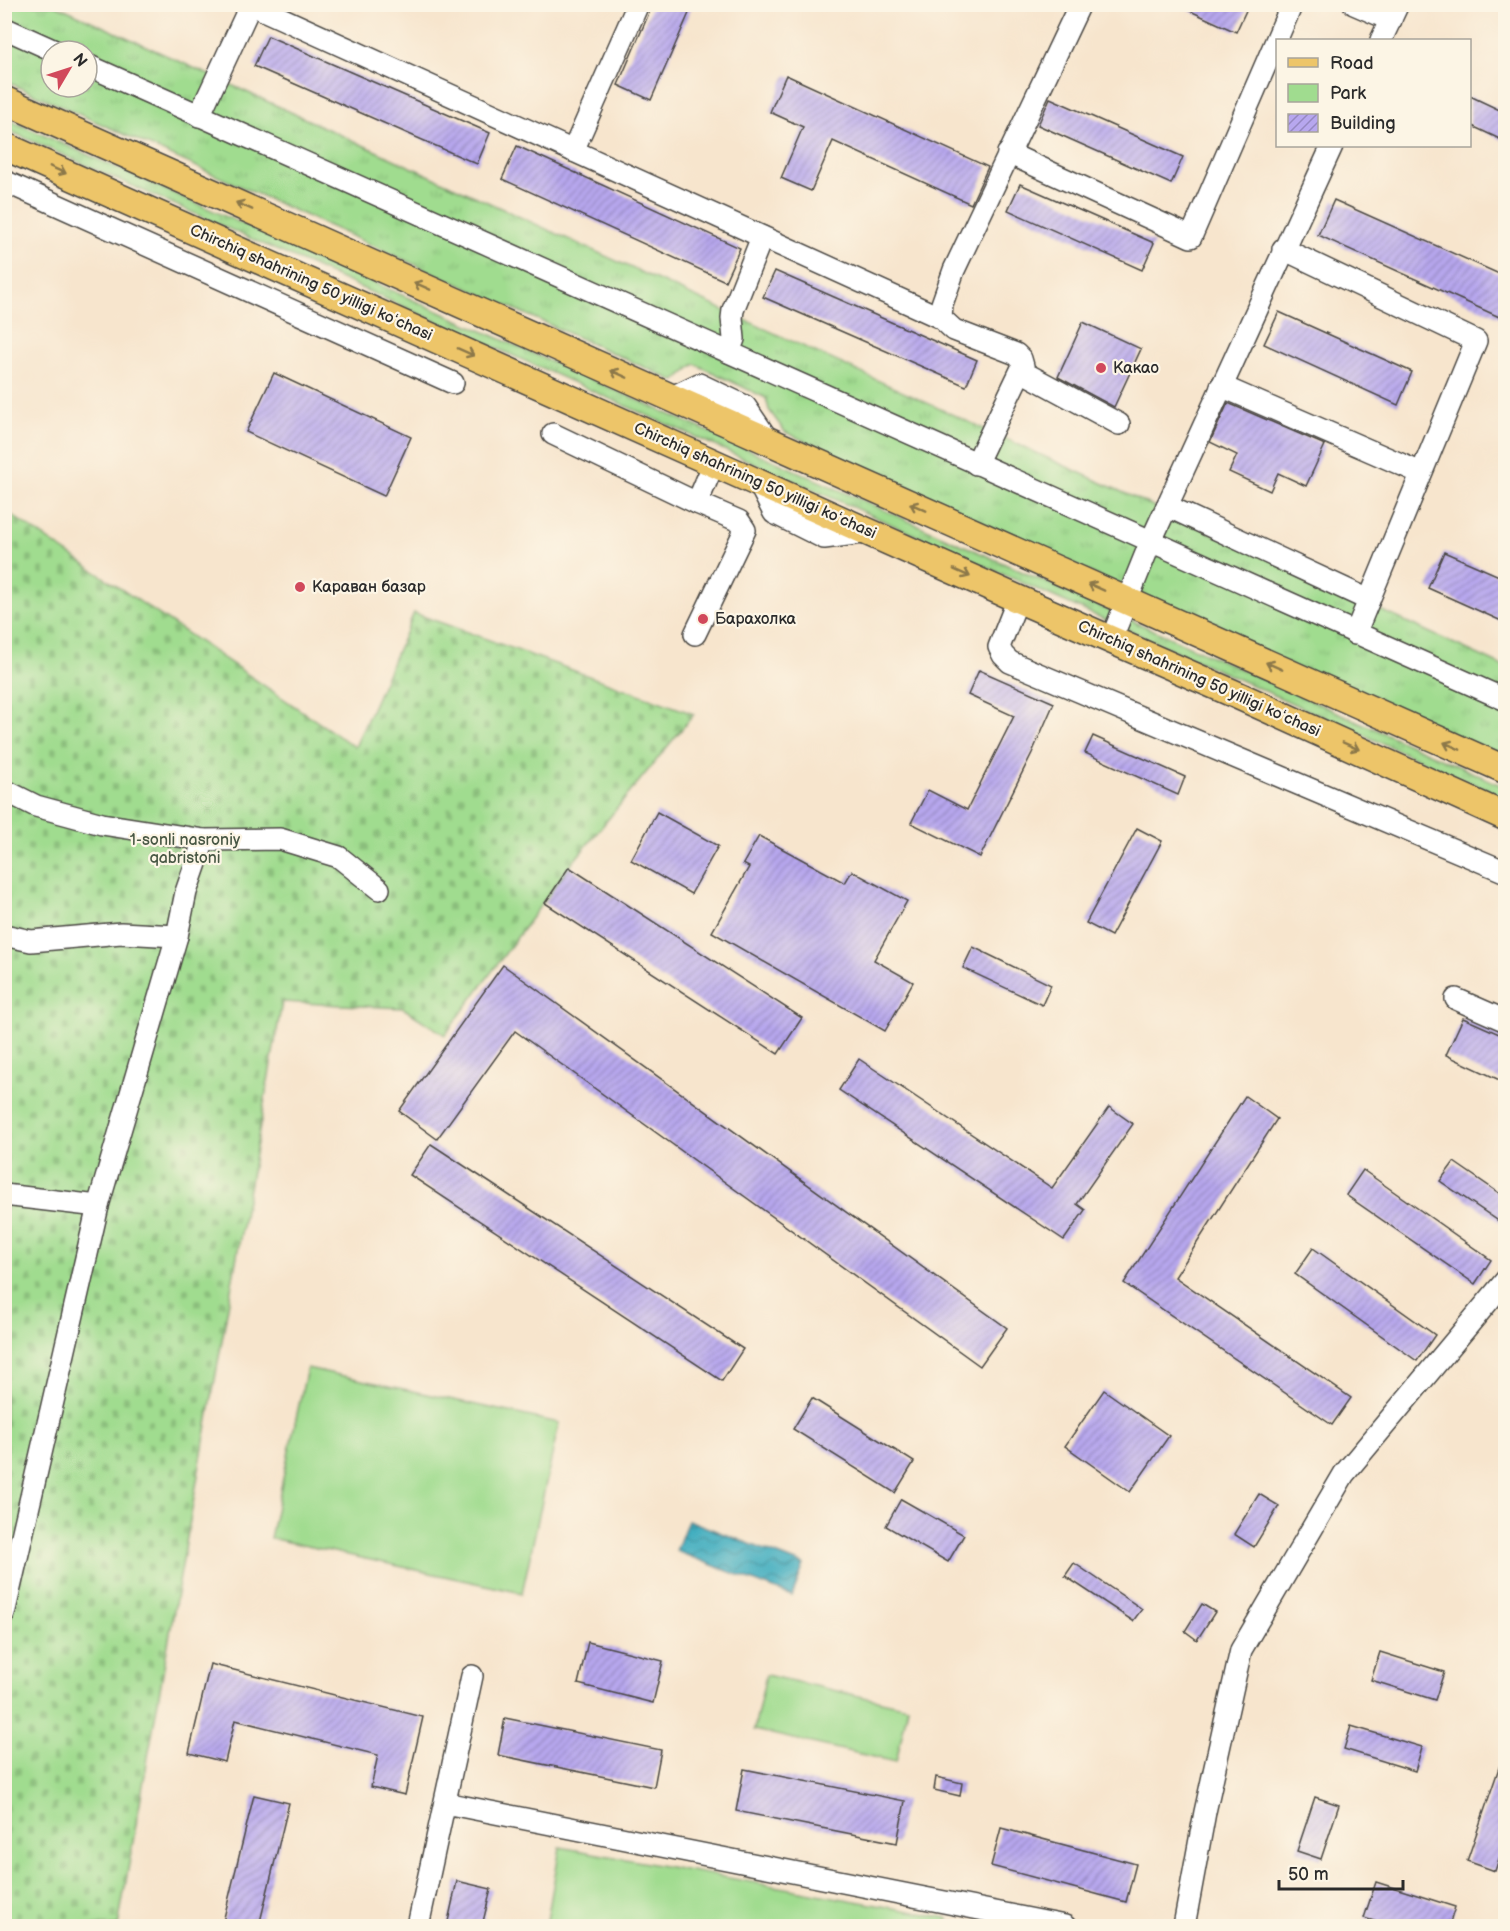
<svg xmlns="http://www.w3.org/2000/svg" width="1510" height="1931" font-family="'Balsamiq Sans',sans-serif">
	<defs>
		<pattern id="grass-tufts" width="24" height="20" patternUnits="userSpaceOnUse" patternTransform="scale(1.5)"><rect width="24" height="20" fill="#a0dc8f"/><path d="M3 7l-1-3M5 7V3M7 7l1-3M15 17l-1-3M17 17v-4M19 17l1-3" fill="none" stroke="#8abd7c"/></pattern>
		<pattern id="cemetery-stones" width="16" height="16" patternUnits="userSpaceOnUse" patternTransform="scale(1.5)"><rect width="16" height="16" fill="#a0dc8f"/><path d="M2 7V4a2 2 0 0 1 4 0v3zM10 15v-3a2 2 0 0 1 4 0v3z" fill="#8abd7c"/></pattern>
		<pattern id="water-waves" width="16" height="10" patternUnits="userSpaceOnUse" patternTransform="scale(1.5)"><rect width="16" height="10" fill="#42aec0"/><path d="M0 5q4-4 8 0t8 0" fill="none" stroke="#378e9c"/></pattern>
		<pattern id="building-hatch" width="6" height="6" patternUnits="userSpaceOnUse" patternTransform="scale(1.5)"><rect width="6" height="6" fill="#b7a7ee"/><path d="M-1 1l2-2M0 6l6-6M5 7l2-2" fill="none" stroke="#9588c1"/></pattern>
	</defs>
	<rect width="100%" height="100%" fill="#fcf5e5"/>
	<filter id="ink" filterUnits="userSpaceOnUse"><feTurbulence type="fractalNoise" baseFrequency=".0167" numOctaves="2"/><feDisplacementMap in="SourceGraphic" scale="12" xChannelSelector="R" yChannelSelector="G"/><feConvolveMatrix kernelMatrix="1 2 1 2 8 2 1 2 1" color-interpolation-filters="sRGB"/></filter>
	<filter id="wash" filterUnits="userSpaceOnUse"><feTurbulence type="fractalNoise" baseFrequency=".008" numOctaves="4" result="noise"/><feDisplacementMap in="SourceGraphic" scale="24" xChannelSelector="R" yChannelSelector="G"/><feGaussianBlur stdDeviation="1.35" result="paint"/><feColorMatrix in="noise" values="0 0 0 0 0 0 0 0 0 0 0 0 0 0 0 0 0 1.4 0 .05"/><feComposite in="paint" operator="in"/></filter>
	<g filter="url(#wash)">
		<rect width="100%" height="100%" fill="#f7e5cd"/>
		<g fill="url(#grass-tufts)" stroke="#66845d" stroke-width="1.5" fill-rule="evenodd">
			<path d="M5,5H56L1505,667V764L785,432L769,410L766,398L695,364L675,381L5,81ZM51,51H87V87H51Z"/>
			<path d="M5,118L1505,787V798L5,129Z"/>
		</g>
		<path fill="url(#cemetery-stones)" stroke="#66845d" stroke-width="1.5" d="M4,510L355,747L414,613L694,714L569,867L445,1035L403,1008L282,1002L118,1926H5Z"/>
		<g fill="#a0dc8f" stroke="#66845d" stroke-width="1.5">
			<path d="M307,1368L559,1423L522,1593L270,1538Z"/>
			<path d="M766,1675L908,1707L896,1762L754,1730Z"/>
			<path d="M560,1847L948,1918L947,1926H546Z"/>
		</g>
		<path fill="url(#water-waves)" stroke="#366c76" stroke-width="1.5" d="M688,1520L804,1565L792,1596L676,1551Z"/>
		<g id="blocks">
			<g fill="url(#building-hatch)">
				<path d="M653,4H693L651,100L618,85Z"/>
				<path d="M1175,4H1249L1236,32Z"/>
				<path d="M268,36L490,133L477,164L254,66Z"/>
				<path d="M786,75L988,167L971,204L833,141L811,191L781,178L803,127L770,112Z"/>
				<path d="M1470,96L1506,113V142L1470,125Z"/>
				<path d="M1050,98L1183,157L1171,184L1038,125Z"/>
				<path d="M517,146L740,248L725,281L502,179Z"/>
				<path d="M1020,184L1154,243L1142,270L1008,210Z"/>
				<path d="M1334,200L1506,277V320L1318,235Z"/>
				<path d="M775,271L977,360L966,386L763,297Z"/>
				<path d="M1279,312L1412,372L1398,405L1264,344Z"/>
				<path d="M1083,322L1141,349L1114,407L1058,377Z"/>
				<path d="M274,373L411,437L384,496L246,432Z"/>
				<path d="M1228,403L1325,445L1306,486L1278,473L1270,491L1229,472L1237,455L1210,442Z"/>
				<path d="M1444,552L1506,579V623L1428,588Z"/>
				<path d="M979,670L1054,703L1032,753L980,857L911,823L928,790L967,810L1014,716L968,695Z"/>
				<path d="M1093,736L1185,777L1178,795L1085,753Z"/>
				<path d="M657,812L718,846L691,894L631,860Z"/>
				<path d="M1137,828L1162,841L1111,936L1086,923Z"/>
				<path d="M759,836L845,883L852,871L907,901L874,960L913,982L885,1031L712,932L749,867L743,864Z"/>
				<path d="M569,867L802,1018L778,1054L545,903Z"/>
				<path d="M973,947L1051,985L1042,1005L963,968Z"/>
				<path d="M503,965L1007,1328L980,1366L515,1031L437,1139L399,1111Z"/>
				<path d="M1463,1018L1506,1037V1083L1446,1055Z"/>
				<path d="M859,1059L1052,1188L1109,1107L1133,1124L1077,1204L1085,1210L1064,1240L839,1090Z"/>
				<path d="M1245,1096L1277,1119L1175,1277L1351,1398L1332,1425L1124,1283Z"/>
				<path d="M431,1144L743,1349L722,1381L410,1175Z"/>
				<path d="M1454,1162L1506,1198V1226L1440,1181Z"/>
				<path d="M1363,1170L1491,1260L1475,1284L1346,1195Z"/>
				<path d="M1313,1248L1435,1335L1417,1361L1295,1274Z"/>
				<path d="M1104,1390L1169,1436L1130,1492L1065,1446Z"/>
				<path d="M812,1398L914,1462L895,1493L793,1429Z"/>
				<path d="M1259,1494L1279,1506L1254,1547L1234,1534Z"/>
				<path d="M901,1499L964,1535L948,1562L886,1526Z"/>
				<path d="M1074,1563L1142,1609L1133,1621L1065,1576Z"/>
				<path d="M1202,1604L1215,1612L1197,1640L1185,1631Z"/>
				<path d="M588,1642L663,1661L653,1703L578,1684Z"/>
				<path d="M1380,1652L1444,1672L1435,1700L1371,1680Z"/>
				<path d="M210,1664L423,1717L405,1795L371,1787L378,1755L235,1720L225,1762L189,1753Z"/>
				<path d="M505,1718L661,1750L654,1787L498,1755Z"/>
				<path d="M1351,1726L1422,1747L1415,1771L1344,1749Z"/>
				<path d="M1503,1756L1506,1757V1838L1495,1871L1467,1861Z"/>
				<path d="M744,1769L905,1801L897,1843L736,1811Z"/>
				<path d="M936,1777L962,1783L960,1796L934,1790Z"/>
				<path d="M254,1795L289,1803L259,1926H222Z"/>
				<path d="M1315,1797L1339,1805L1321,1859L1297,1851Z"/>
				<path d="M1001,1828L1136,1864L1126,1902L991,1866Z"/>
				<path d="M457,1881L491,1889L482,1926H447Z"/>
				<path d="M1376,1882L1455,1907L1449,1926H1390L1364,1918Z"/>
			</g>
		</g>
	</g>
	<g filter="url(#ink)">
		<use href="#blocks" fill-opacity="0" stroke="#4a4743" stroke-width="1.5"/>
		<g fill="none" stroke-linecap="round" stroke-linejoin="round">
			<defs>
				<g id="minor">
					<path d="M250,4L941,318"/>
					<path d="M1354,4L1391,20"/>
					<path d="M4,28L55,51"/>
					<path d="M1381,40L1398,4"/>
					<path d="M87,65L1506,700"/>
					<path d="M199,116L251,4"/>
					<path d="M573,151L638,4"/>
					<path d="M1008,153L1191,237L1292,4"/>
					<path d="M4,181L453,383"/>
					<path d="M1283,249L1476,341L1355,634"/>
					<path d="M729,352L734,339L732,318L733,310L762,237"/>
					<path d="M1021,371L1119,424"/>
					<path d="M1221,386L1421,473"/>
					<path d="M672,397L699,384L745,406L768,440"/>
					<path d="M553,434L697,503L714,463"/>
					<path d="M976,464L1023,366L1021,359L1016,354L954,330L941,318L942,304L954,270L1080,4"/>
					<path d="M758,482L774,513L824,538L870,532"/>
					<path d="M1167,506L1369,600"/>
					<path d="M1018,599L999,647L1003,655L1010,662L1506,872"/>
					<path d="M695,634L745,530L739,521L697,503"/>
					<path d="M1111,640L1151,541L1332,146"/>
					<path d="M4,790L36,806L102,824L204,840"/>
					<path d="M4,935L31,941L121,933L177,936"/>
					<path d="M1456,999L1506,1021"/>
					<path d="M4,1195L98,1206"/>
					<path d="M4,1614L98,1206L177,936L186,892L204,840L280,839L339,857L379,889"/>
					<path d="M445,1803L1065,1926"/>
					<path d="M418,1926L472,1676"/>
					<path d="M1184,1926L1205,1812L1241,1650L1344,1474L1506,1280"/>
				</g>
				<g id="major">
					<path d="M4,100L1506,770"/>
					<path d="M4,146L1018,599L1237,695L1506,817"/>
				</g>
			</defs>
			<use href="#minor" stroke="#4a4743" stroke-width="24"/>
			<use href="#major" stroke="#4a4743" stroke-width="30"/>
			<use href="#minor" stroke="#fff" stroke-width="21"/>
			<use href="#major" stroke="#edc569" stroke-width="27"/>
		</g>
		<defs><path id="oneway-shaft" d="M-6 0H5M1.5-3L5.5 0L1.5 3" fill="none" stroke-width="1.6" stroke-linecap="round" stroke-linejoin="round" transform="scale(1.5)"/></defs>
		<g stroke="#8c784a">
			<use href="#oneway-shaft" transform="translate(58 170) rotate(24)"/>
			<use href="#oneway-shaft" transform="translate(244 206) rotate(-156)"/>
			<use href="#oneway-shaft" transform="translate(422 286) rotate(-156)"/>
			<use href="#oneway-shaft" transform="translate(466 352) rotate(24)"/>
			<use href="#oneway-shaft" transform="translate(619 374) rotate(-156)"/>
			<use href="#oneway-shaft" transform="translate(918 507) rotate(-156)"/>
			<use href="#oneway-shaft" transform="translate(962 573) rotate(24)"/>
			<use href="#oneway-shaft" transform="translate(1096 587) rotate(-156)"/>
			<use href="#oneway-shaft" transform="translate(1274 666) rotate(-156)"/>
			<use href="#oneway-shaft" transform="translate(1351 746) rotate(24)"/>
			<use href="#oneway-shaft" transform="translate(1452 746) rotate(-156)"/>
		</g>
	</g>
	<g fill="#d1495b" stroke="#fcf5e5" stroke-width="2">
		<circle cx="1101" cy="368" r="6"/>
		<circle cx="300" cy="587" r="6"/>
		<circle cx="703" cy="619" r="6"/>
	</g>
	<g text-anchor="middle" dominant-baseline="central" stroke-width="4.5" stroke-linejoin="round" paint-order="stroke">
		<g font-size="16" fill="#2b2b2b" stroke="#fcf5e5">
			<text transform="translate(311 283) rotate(24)">Chirchiq shahrining 50 yilligi koʻchasi</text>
			<text transform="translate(755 481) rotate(24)">Chirchiq shahrining 50 yilligi koʻchasi</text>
			<text transform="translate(1199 679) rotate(24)">Chirchiq shahrining 50 yilligi koʻchasi</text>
		</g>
		<g font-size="16" fill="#2b2b2b" stroke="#fcf5e5" text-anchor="start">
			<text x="1113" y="368">Какао</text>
			<text x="312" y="587">Караван базар</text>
			<text x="715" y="619">Барахолка</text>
		</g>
		<g font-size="16" fill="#485744" stroke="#fcf5e5">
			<text x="185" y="840">1-sonli nasroniy<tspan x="185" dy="18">qabristoni</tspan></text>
		</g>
	</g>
	<rect width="1510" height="1931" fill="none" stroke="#fcf5e5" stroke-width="24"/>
	<rect x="1276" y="39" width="195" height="108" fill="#fcf5e5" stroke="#a8a49b" stroke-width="1.5"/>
	<rect x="1288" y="58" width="30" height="9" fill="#edc569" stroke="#a8a49b" stroke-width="1.5"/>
	<text x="1330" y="69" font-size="18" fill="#2b2b2b">Road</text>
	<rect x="1288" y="84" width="30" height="18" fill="#a0dc8f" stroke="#a8a49b" stroke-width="1.5"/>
	<text x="1330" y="99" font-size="18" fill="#2b2b2b">Park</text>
	<rect x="1288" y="114" width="30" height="18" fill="url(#building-hatch)" stroke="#a8a49b" stroke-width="1.5"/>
	<text x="1330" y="129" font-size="18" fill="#2b2b2b">Building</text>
	<g transform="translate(69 69) rotate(51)"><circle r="28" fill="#fcf5e5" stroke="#a8a49b" stroke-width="1.5"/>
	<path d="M0-4.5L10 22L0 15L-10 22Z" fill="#d1495b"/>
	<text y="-9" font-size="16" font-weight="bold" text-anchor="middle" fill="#2b2b2b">N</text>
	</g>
	<path d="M1279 1880v9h124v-9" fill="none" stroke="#2b2b2b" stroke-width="3"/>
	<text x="1288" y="1880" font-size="18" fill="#2b2b2b" stroke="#fcf5e5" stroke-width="4.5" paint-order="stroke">50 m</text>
</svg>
